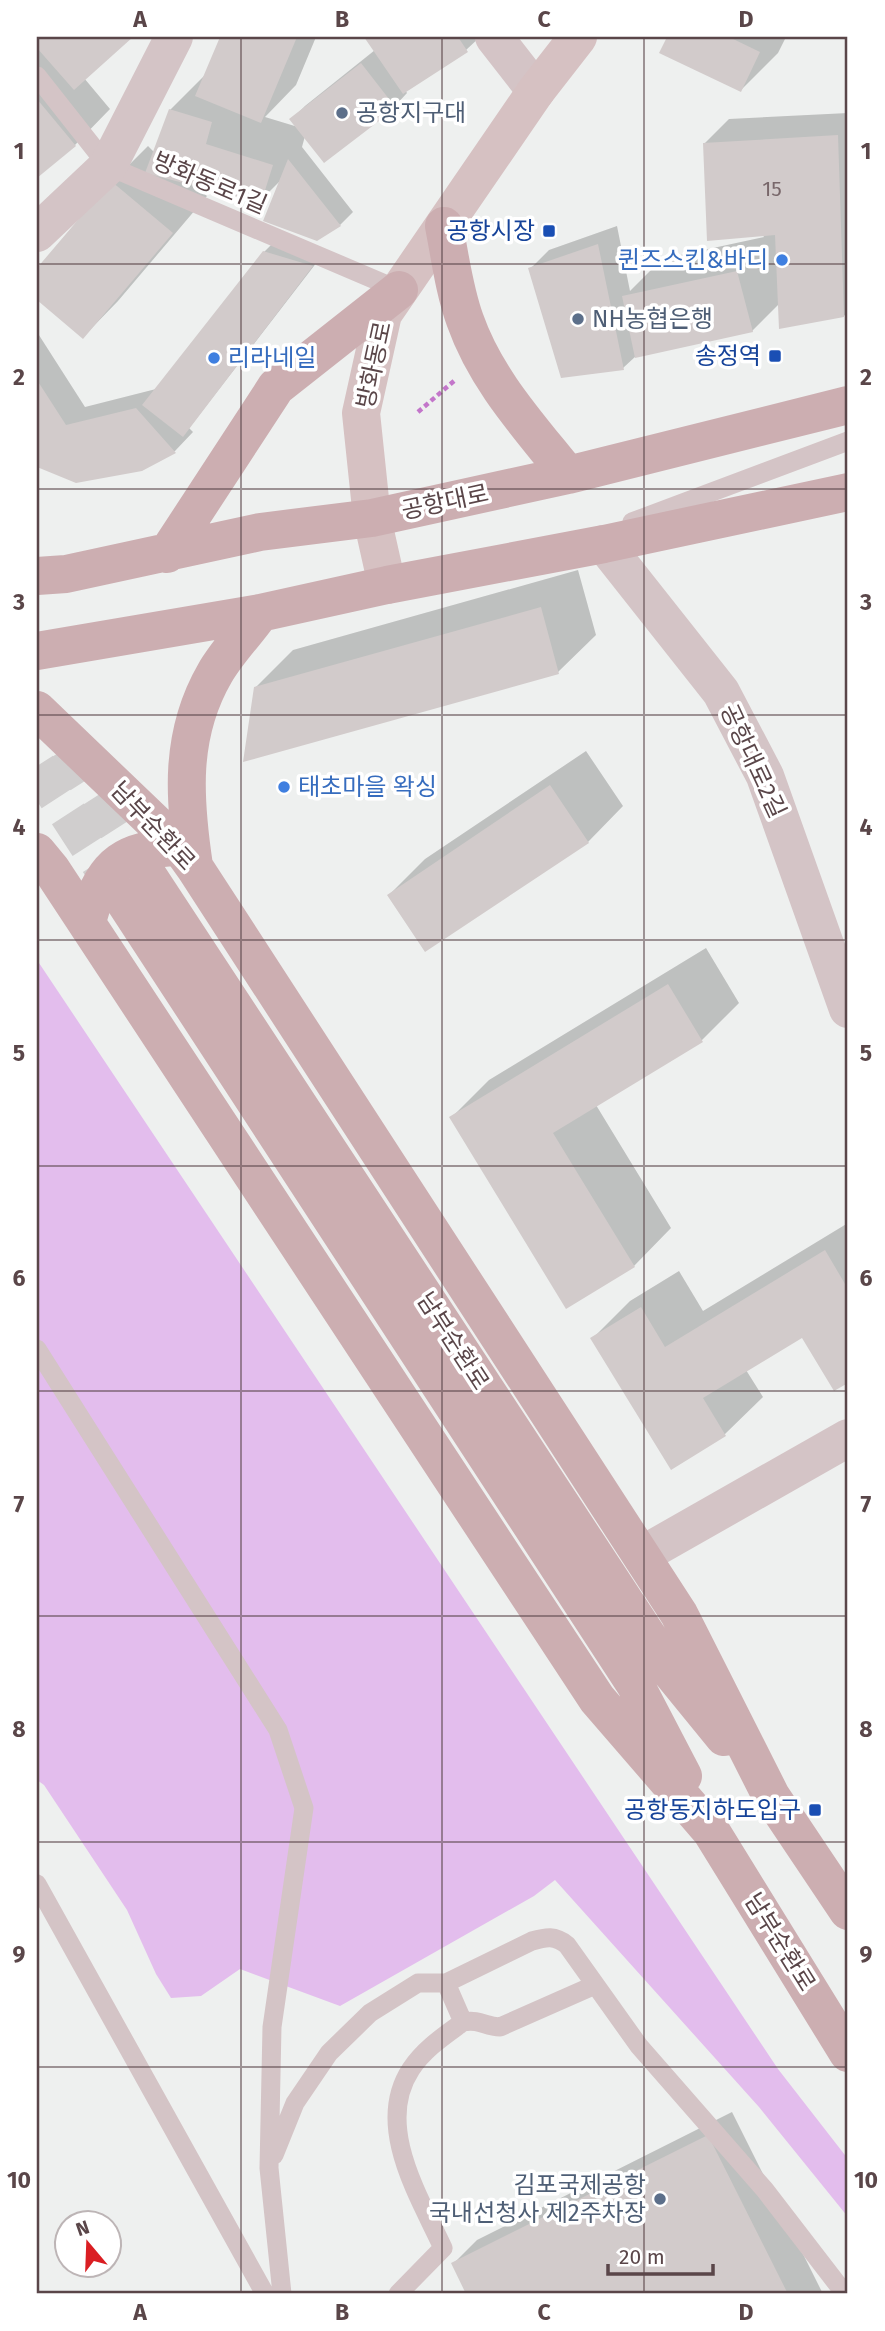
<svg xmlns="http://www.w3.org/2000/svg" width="885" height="2331" viewBox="0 0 885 2331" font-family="'Fira Sans','Noto Sans KR',sans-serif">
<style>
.green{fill:#e3bded}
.shadow{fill:#0003}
.building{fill:#d2cbcb}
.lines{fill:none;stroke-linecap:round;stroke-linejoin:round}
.primary-tunnel{stroke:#d0cece;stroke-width:38;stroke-dasharray:38 19;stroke-linecap:butt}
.path{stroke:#c376ca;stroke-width:4.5;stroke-dasharray:5 3.5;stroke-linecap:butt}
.service{stroke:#d4c4c6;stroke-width:19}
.minor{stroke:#d4c4c6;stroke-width:38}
.secondary{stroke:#d6c1c2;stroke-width:38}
.primary{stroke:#ccaeb1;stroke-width:38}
.grid{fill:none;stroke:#5a4649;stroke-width:2;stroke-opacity:0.55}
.service-dot{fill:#5c6f8a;stroke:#fff;stroke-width:2.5}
.transit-dot{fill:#1a4fb4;stroke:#fff;stroke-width:2.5}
.shop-dot{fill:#3f7fe0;stroke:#fff;stroke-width:2.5}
.labels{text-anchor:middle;stroke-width:7;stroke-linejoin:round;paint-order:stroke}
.number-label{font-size:21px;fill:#78676a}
.service-label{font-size:24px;fill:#4e5e75;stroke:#fff;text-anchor:start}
.street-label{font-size:24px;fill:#5a4649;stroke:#fff}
.transit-label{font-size:24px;fill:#164399;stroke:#fff;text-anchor:end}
.shop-label{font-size:24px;fill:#366cbe;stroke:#fff;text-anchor:start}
.neatline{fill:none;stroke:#5a4649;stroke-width:2.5}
.grid-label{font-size:23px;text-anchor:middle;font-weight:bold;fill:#5a4649}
</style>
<rect width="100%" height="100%" fill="#eef0ef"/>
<path class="green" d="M37 960 778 2069 848 2159V2217L759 2107 555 1880 534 1896 340 2006 240 1969 201 1996 171 1998 156 1974 127 1910 44 1785 37 1780Z"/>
<path class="shadow" d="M37 37H130L84 78 110 109 75 145 37 176Z
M222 37H316L296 85 265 117 298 127 292 119 305 106 375 50 366 37H480L466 50 405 90 407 93 395 106 305 136 302 147 353 212 340 225 281 180 260 201 191 183 207 196 118 301 83 337 37 298V271L112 182 148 146 154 152 170 110 207 73Z
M669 37H786L778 53 741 90 661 52Z
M848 113V311L844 316 780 303 752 331 636 356 623 368 530 269 549 250 617 226 630 291 662 259 764 237 705 143 729 119Z
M278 238 324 253 189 428 193 432 175 451 142 469 76 482 37 465V332L85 407 156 389 264 252Z
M578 570 596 635 558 672 255 688 293 650Z
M586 751 623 806 588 842 389 895 425 859Z
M706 948 739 1003 702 1040 596 1105 671 1228 634 1266 452 1117 489 1080Z
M848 1223V1381L835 1389 802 1336 746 1370 763 1397 725 1434 671 1467 593 1338 630 1301 679 1271 703 1311Z
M732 2112 823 2294H468L453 2264 477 2240Z"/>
<path class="building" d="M37 37H133L74 90 37 48Z
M220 37H297L261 123 195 96Z
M364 37H458L468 52 403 94Z
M667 37H729L760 52 741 92 659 53Z
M361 63 396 108 324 163 289 119Z
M37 99 76 146 37 178Z
M169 109 212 122 206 144 273 165 261 203 145 173Z
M838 135 844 317 779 329 775 235 707 241 703 143Z
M288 159 341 226 317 241 263 221Z
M111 181 173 233 83 339 37 300V268Z
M598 244 624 370 561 378 528 268Z
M263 251 313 266 183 437 142 405Z
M737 271 753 332 635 358 622 296Z
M37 380 66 425 136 408 176 453 142 471 76 483 37 467Z
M541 607 559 674 243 762 254 687Z
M550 785 589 843 425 952 387 895Z
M668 984 703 1042 553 1133 635 1267 566 1309 449 1117Z
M825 1250 848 1289V1383L834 1391 802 1338 703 1398 726 1436 671 1470 590 1338 641 1307 665 1347Z
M708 2135 788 2294H466L451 2263Z"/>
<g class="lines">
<path class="primary-tunnel" d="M66 748 148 876
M37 766 121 896"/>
<path class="path" d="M418 412 454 381"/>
<path class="service" d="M37 76 108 166 399 290
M632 522 848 441
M37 1349 278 1730 304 1808 272 2027 269 2168 282 2294
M37 1884 265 2294
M463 2022C481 2019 485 2027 500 2027L595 1985
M274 2155 295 2103 329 2053 370 2013 418 1983H446L532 1941C546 1937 555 1935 567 1945L639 2046 765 2190 845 2294
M398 2294 443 2248C419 2196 374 2125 411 2069 424 2049 444 2036 463 2022L446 1983"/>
<path class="minor" d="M494 37 536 91
M37 233 108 166 174 37
M604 544 721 692 765 776 848 1009
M642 1555 848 1438"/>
<path class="secondary" d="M387 585 372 518 361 413 383 314 536 91 578 37"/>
<path class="primary" d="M444 226C450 256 454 290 465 320 486 380 529 426 568 475
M167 554 276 387 399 290
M37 576 66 574 260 532 372 518 568 475 848 405
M37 651 260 613 387 585 604 544 848 492
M37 710 180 847 195 868 679 1614 771 1796 848 1911
M37 852 51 869 597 1699 711 1831 848 2053
M194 866C184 799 179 735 215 673 227 652 246 633 260 613
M148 876 671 1672 724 1737
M121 896 635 1684 683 1776
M89 915C103 863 127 848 180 847"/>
</g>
<path class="grid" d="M241 37V2294M442 37V2294M644 37V2294M37 264H848M37 489H848M37 715H848M37 940H848M37 1166H848M37 1391H848M37 1616H848M37 1842H848M37 2067H848"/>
<g class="service-dot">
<circle cx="342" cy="113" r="7"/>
<circle cx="578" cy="319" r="7"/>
<circle cx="660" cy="2199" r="7"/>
</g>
<g class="transit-dot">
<rect x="542" y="224" width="14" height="14" rx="3.5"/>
<rect x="768" y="349" width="14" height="14" rx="3.5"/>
<rect x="808" y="1803" width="14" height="14" rx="3.5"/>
</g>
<g class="shop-dot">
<circle cx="782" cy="260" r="7"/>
<circle cx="214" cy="358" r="7"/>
<circle cx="284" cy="787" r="7"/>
</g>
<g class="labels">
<g class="number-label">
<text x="772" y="196">15</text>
</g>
<g class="service-label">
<text x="356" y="121">공항지구대</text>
<text x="592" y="327">NH농협은행</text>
<text x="646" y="2193" text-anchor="end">김포국제공항<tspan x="646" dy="28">국내선청사 제2주차장</tspan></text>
</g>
<g class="street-label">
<text transform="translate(210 183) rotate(23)" y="8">방화동로1길</text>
<text transform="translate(374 365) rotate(-78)" y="8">방화동로</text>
<text transform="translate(445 502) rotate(-12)" y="8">공항대로</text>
<text transform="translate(753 761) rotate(65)" y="8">공항대로2길</text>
<text transform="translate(153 826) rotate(47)" y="8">남부순환로</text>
<text transform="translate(453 1341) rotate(57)" y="8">남부순환로</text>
<text transform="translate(780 1942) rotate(58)" y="8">남부순환로</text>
</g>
<g class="transit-label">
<text x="535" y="239">공항시장</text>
<text x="761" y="364">송정역</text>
<text x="801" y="1818">공항동지하도입구</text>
</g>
<g class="shop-label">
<text x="768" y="268" text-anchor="end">퀸즈스킨&amp;바디</text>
<text x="228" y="366">리라네일</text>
<text x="298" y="795">태초마을 왁싱</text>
</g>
</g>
<rect width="885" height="2331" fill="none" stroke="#ffffff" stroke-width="77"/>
<g transform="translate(88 2244) rotate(341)"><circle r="33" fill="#ffffff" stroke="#bdb5b6" stroke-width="2"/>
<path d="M0-5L12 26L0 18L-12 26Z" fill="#da1e23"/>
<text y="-10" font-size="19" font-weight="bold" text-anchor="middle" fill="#5a4649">N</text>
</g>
<path d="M608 2264v10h105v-10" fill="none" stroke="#5a4649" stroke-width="3.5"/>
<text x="619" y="2264" font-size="21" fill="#5a4649" stroke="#ffffff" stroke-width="5" paint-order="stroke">20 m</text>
<rect x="38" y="38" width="808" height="2254" class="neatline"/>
<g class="grid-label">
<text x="140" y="27">A</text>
<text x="342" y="27">B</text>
<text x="544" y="27">C</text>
<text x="746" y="27">D</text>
<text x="19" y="159">1</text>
<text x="866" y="159">1</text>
<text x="19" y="385">2</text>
<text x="866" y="385">2</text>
<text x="19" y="610">3</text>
<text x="866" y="610">3</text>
<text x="19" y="835">4</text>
<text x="866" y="835">4</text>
<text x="19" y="1061">5</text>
<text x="866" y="1061">5</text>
<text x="19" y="1286">6</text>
<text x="866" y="1286">6</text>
<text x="19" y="1512">7</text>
<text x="866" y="1512">7</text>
<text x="19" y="1737">8</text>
<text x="866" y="1737">8</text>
<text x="19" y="1962">9</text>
<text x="866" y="1962">9</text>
<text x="19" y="2188">10</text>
<text x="866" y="2188">10</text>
<text x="140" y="2320">A</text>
<text x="342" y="2320">B</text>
<text x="544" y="2320">C</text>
<text x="746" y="2320">D</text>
</g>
</svg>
